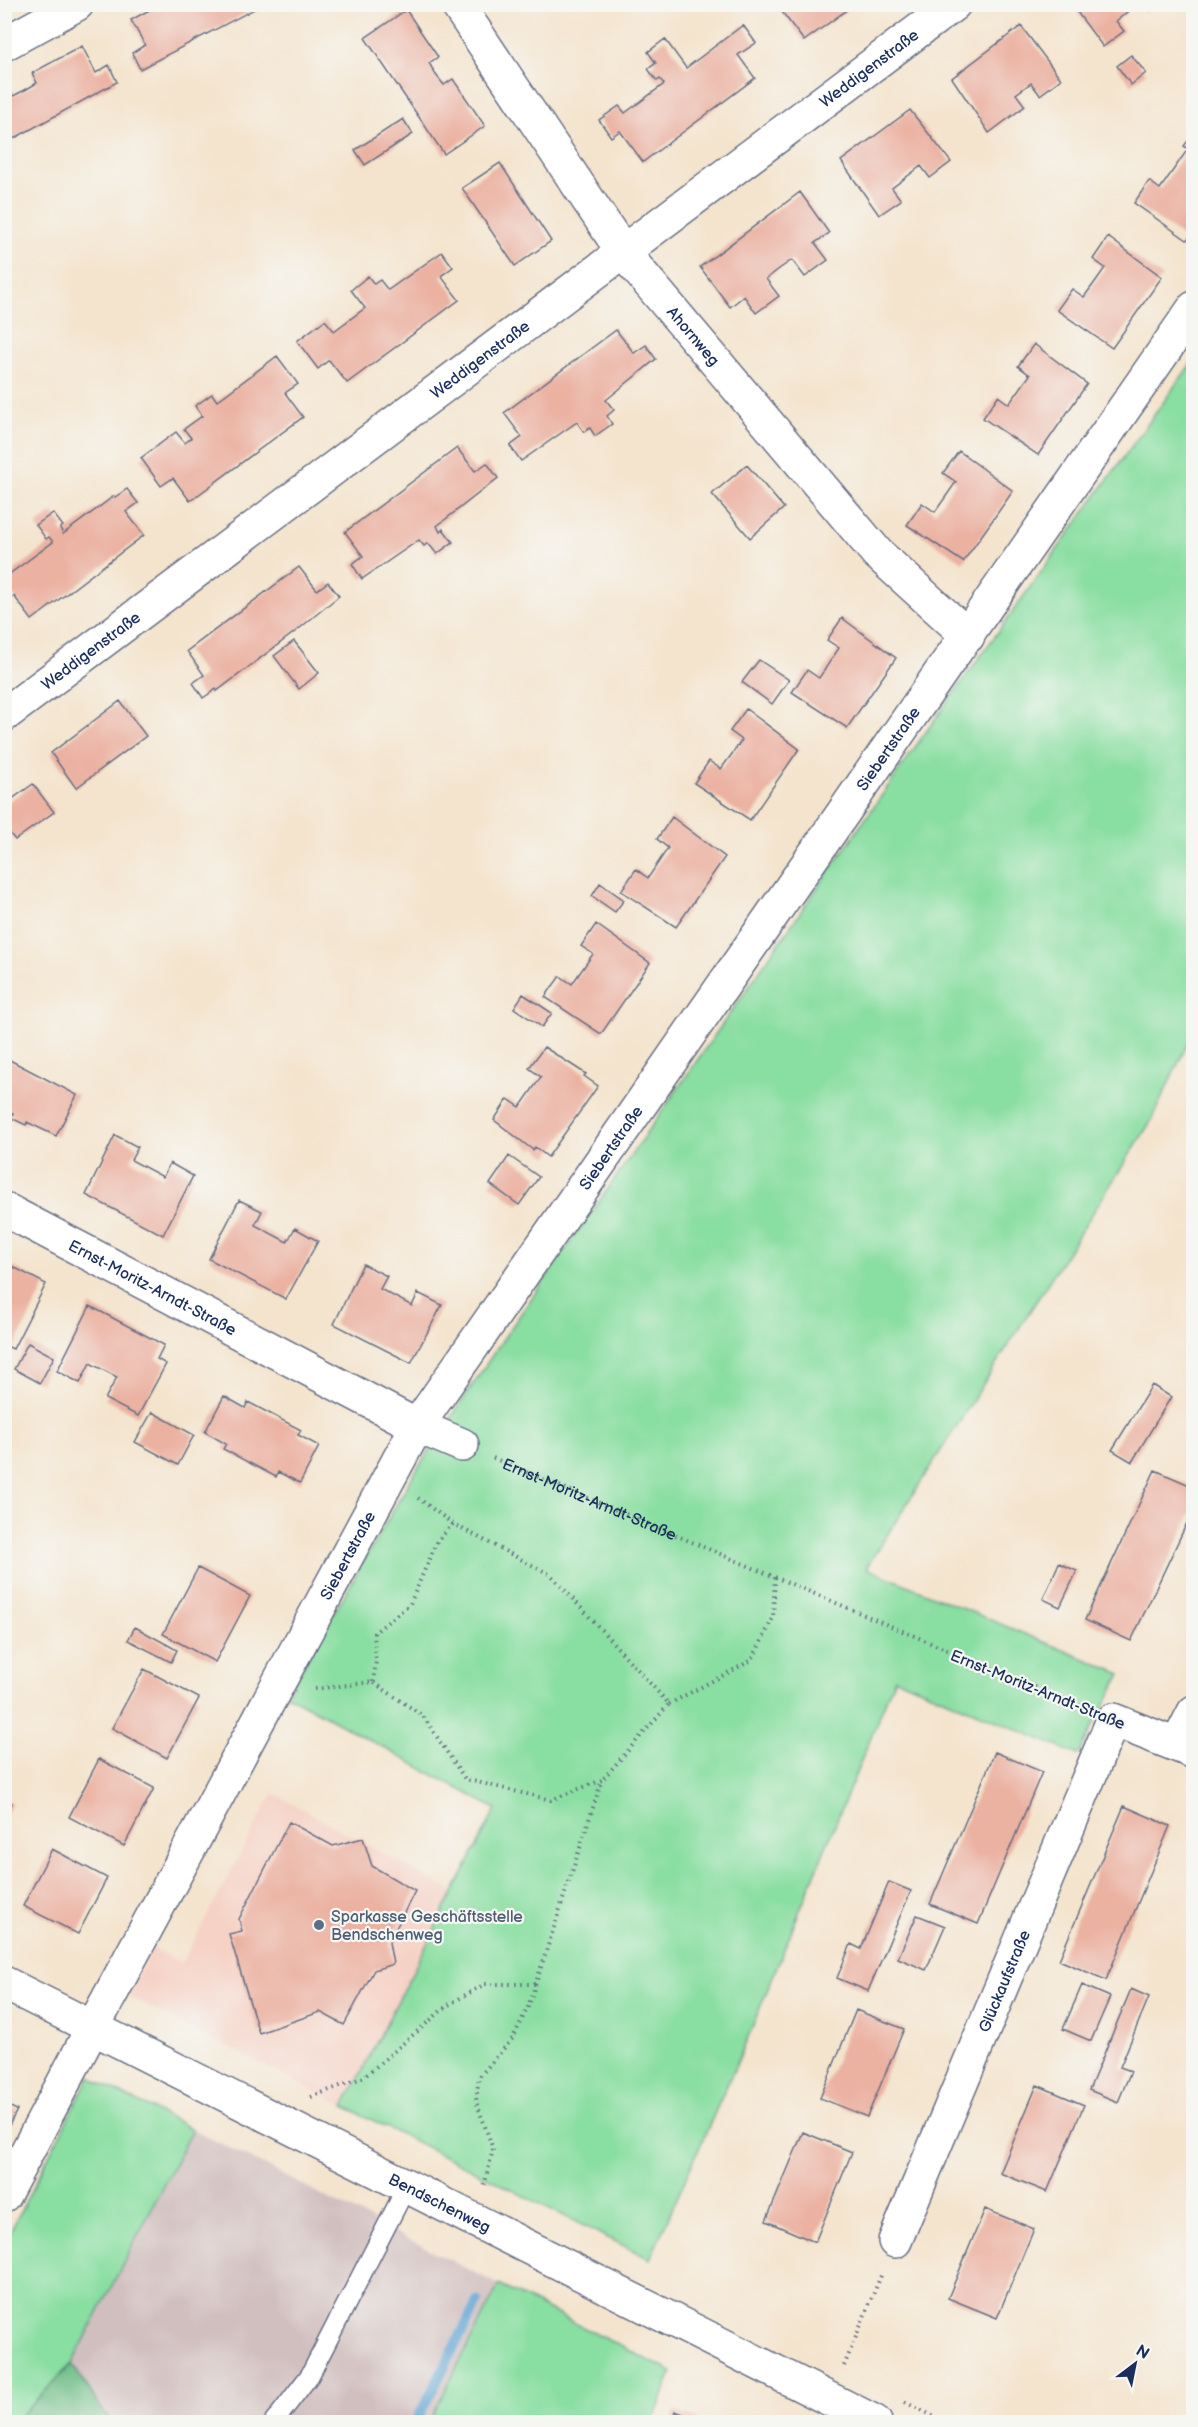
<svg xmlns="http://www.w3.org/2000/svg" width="1198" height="2427" viewBox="0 0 1198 2427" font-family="'Balsamiq Sans',sans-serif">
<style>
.built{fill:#f6d1c5}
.industrial{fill:#d1bfbf}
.green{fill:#89dea1;stroke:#528680;stroke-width:1.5}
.forest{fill:#6ebd87;stroke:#447672;stroke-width:1.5}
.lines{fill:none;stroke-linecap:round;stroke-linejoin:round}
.stream{stroke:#5ea4d3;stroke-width:10}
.building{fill:#ebb1a1}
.lane-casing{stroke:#676e85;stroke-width:21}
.street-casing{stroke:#676e85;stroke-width:36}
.secondary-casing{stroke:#676e85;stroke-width:36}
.path{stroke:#676e85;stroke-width:4;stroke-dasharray:1.5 4.5;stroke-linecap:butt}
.lane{stroke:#fff;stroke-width:18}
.street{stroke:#fff;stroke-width:33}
.secondary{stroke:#fff;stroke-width:33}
.service-dot{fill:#5c6f8a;stroke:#f6f6f2;stroke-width:2}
.labels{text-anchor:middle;stroke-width:4.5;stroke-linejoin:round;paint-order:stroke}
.street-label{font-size:16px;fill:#1b2f5e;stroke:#f6f6f2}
.service-label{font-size:16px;fill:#4e5e75;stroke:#f6f6f2;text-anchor:start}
</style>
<rect width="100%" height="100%" fill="#f6f6f2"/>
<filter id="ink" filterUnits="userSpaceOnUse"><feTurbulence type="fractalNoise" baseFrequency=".0167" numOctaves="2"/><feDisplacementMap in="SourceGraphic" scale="12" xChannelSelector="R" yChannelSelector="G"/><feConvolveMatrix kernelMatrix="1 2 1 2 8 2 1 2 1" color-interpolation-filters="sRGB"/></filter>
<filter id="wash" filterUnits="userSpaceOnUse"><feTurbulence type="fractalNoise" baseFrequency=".008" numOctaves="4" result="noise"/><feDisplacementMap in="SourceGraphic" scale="24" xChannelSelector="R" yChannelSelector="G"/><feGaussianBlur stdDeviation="1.35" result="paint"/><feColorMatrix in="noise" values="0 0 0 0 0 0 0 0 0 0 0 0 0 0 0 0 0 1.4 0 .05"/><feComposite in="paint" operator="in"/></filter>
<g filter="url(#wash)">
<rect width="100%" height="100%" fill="#f4e4ce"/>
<path class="built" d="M273 1793 453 1892 344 2106 127 1996 153 1948 182 1963Z"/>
<path class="industrial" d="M192 2129 499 2285 429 2422H111L72 2364Z"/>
<path class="green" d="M1193 361V1032L1150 1123 866 1568 1121 1674 1078 1755 895 1678 744 2047 650 2259 344 2106 496 1809 287 1695 414 1474 497 1348 923 736Z
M89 2077 192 2129 72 2364 14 2422H5V2242Z
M499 2285 672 2372 653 2422H429Z"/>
<path class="forest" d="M72 2364 111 2422H14Z"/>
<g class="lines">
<path class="stream" d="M416 2422 478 2301"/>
</g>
<g id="blocks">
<path class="building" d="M160 4H264L140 69 132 53 145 45 131 20Z
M776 4H855L804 41Z
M1071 4H1137L1116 21 1124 31 1103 47Z
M1146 4H1159L1151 11Z
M406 10 438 57 429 63 436 75 444 85 453 79 485 126 444 154 365 38Z
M743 25 756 43 738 55 755 78 643 162 620 131 611 137 599 120 619 106 625 113 664 84 660 79 657 81 648 69 656 63 648 52 665 39 686 68Z
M1021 26 1061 79 1040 95 1031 83 1016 94 1025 106 989 133 952 78Z
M82 46 96 73 109 65 117 82 4 144V88L8 86 13 96 25 90 37 83 32 73Z
M1131 55 1146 73 1131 85 1117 66Z
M910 110 951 162 930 178 921 166 892 188 901 200 879 215 841 161Z
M403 119 413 134 365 165 355 150Z
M1194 133V231L1187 240 1134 203 1149 181 1160 189 1188 149 1184 146Z
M500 163 551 241 515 266 462 188Z
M800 192 829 233 815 243 828 260 805 277 792 260 779 269 766 279 779 296 756 313 744 296 730 307 700 267Z
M1108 237 1162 277 1112 348 1057 310 1072 289 1084 297 1095 282 1105 268 1093 259Z
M442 252 453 267 441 276 459 300 347 383 329 360 318 369 297 341 325 320 334 331 365 308 351 290 368 276 374 284 380 280 388 290Z
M616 330 634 353 646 345 656 359 606 400 614 410 607 416 612 424 595 436 590 428 584 432 577 422 521 461 510 446 522 437 504 413Z
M1034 344 1087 384 1038 455 983 418 998 396 1009 404 1030 375 1018 366Z
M277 356 298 384 285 393 303 417 190 501 173 478 161 486 141 458 176 432 185 443 191 438 184 429 202 416 195 406 212 394 217 401Z
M457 448 475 471 487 463 498 478 437 526 440 532 443 529 453 542 437 554 428 543 424 546 419 540 362 579 352 564 363 556 345 532Z
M959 451 1013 491 963 562 907 525 922 503 935 512 956 482 943 473Z
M747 465 784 508 750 538 712 494Z
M127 489 138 503 126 512 144 535 32 620 14 596 4 603V578L53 542 49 537 46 539 36 525 53 513 63 526 60 528 63 534 114 496 115 497Z
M299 567 317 590 328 582 339 596 300 628 217 691 216 689 203 698 193 683 204 675 187 651Z
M842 618 896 658 847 728 792 692 807 670 819 678 839 648 827 640Z
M294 641 319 673 299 689 274 656Z
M759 660 789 680 772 704 742 682Z
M120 701 146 736 76 788 51 753Z
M746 709 799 749 750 820 694 783 709 761 721 769 732 754 742 740 730 731Z
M33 784 54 812 15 840 4 826V805Z
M672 817 725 857 676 927 621 891 636 869 648 878 668 848 657 839Z
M600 883 624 900 615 912 592 896Z
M596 924 650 963 601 1034 545 997 560 976 572 984 593 954 581 946Z
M523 994 552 1013 542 1027 514 1008Z
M544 1047 586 1074 584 1076 598 1086 548 1157 535 1147 533 1150 494 1120 508 1099 520 1107 541 1077 529 1068Z
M4 1057 77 1095 56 1136 27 1122 26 1125 11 1118 13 1114 11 1113 4 1114Z
M115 1135 138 1147 131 1160 163 1177 170 1163 193 1176 163 1235 86 1195Z
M509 1156 539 1177 519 1205 490 1184Z
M239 1200 262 1211 255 1225 287 1242 295 1228 318 1241 286 1299 209 1259Z
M4 1262 46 1284 13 1349 4 1345 6 1319 4 1318Z
M363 1264 387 1276 380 1289 412 1306 418 1293 442 1305 411 1363 334 1324Z
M90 1306 164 1345 157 1359 166 1364 138 1416 105 1399 117 1377 90 1363 80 1383 57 1371Z
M28 1343 54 1357 40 1383 14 1369Z
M1152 1385 1171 1397 1132 1462 1112 1450Z
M224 1396 245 1408 248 1402 301 1430 298 1435 319 1446 300 1483 278 1472 276 1477 223 1449 226 1444 205 1432Z
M152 1412 194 1435 178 1465 135 1442Z
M1155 1470 1194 1487V1508L1131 1641 1085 1620Z
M1059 1563 1077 1571 1060 1607 1043 1599Z
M198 1568 250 1596 215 1662 163 1634Z
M135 1627 177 1650 171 1662 128 1640Z
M144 1669 199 1698 167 1758 112 1728Z
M995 1752 1042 1772 978 1924 930 1904Z
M99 1759 154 1788 124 1846 69 1817Z
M4 1799 12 1803 4 1818Z
M1124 1806 1170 1826 1106 1980 1059 1960Z
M289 1822 333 1846 363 1838 372 1866 415 1891 389 1942 393 1964 374 1970 344 2025 320 2012 259 2033 229 1934 242 1931 239 1919Z
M52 1849 107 1878 78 1934 23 1906Z
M889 1882 911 1891 868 1991 837 1978 851 1944 861 1949Z
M917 1915 945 1926 926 1970 898 1958Z
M1082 1985 1110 1997 1091 2041 1063 2029Z
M1131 1989 1149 1997 1120 2067 1131 2071 1118 2102 1089 2090Z
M856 2010 904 2029 867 2117 820 2098Z
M1037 2085 1084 2105 1047 2192 1000 2173Z
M4 2104 17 2110 4 2135Z
M803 2132 852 2152 815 2242 766 2221Z
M985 2209 1034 2229 997 2318 948 2298Z
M675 2411 704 2422H671Z"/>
</g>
</g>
<g filter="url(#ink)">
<use href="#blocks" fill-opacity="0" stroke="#676e85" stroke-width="1.5"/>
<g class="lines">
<g class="lane-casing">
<path id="lane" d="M274 2422 310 2375 407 2186"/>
</g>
<g class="street-casing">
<g id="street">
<path id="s2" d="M457 4 623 252 877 553 968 636"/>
<path d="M4 44 77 4"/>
<path id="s3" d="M4 715 954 4"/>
<path id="s4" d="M4 1209 417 1426 462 1445"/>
<path d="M1177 1745 1194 1712"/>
<path id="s5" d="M4 2195 93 2027 417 1426 1194 308"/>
<path id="s6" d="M895 2241 1113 1720 1194 1752"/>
</g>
</g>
<g class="secondary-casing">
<g id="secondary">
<path id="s7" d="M4 1983 875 2422"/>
</g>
</g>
<g class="path">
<path id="s1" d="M493 1458 1080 1706"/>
<path d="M418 1498 453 1524 551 1575 669 1704 602 1780"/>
<path d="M373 1682 376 1661 374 1633 410 1604 437 1541 453 1524"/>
<path d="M315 1689 373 1682 423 1716 465 1779 551 1800 602 1780 528 2007 513 2038 479 2077 476 2101 493 2149 484 2187"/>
<path d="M669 1704 752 1660 773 1618 775 1577"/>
<path d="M311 2097 364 2077 448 2005 485 1984H535"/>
<path d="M844 2366 882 2273"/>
<path d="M905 2402 945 2422"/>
</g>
<use href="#lane" class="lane"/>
<use href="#street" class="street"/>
<use href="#secondary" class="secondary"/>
</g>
</g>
<circle class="service-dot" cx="319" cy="1925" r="6"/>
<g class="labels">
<g class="street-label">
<text dy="6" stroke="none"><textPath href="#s3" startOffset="1080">Weddigenstraße</textPath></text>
<text dy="6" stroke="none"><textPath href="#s2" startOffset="408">Ahornweg</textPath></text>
<text dy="6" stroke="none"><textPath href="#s3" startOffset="594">Weddigenstraße</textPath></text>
<text dy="6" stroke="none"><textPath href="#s3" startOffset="108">Weddigenstraße</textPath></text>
<text dy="6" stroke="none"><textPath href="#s5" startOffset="1698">Siebertstraße</textPath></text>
<text dy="6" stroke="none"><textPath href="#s5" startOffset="1212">Siebertstraße</textPath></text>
<text dy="6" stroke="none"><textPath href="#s4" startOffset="168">Ernst-Moritz-Arndt-Straße</textPath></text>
<text dy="6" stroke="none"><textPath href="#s1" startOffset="105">Ernst-Moritz-Arndt-Straße</textPath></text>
<text dy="6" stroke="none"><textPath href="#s5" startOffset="726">Siebertstraße</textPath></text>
<text transform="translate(1038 1689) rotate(22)" y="6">Ernst-Moritz-Arndt-Straße</text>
<text dy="6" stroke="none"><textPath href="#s6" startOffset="282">Glückaufstraße</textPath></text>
<text dy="6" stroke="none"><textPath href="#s7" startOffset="488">Bendschenweg</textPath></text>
</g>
<g class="service-label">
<text x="331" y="1922">Sparkasse Geschäftsstelle<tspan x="331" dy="18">Bendschenweg</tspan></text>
</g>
</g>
<rect width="1198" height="2427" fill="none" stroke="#f6f6f2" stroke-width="24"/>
<g transform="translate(1135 2364) rotate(32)" stroke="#f6f6f2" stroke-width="4.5" paint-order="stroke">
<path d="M0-4.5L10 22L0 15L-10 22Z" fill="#1b2f5e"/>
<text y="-9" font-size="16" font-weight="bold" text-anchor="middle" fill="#1b2f5e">N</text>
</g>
</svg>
